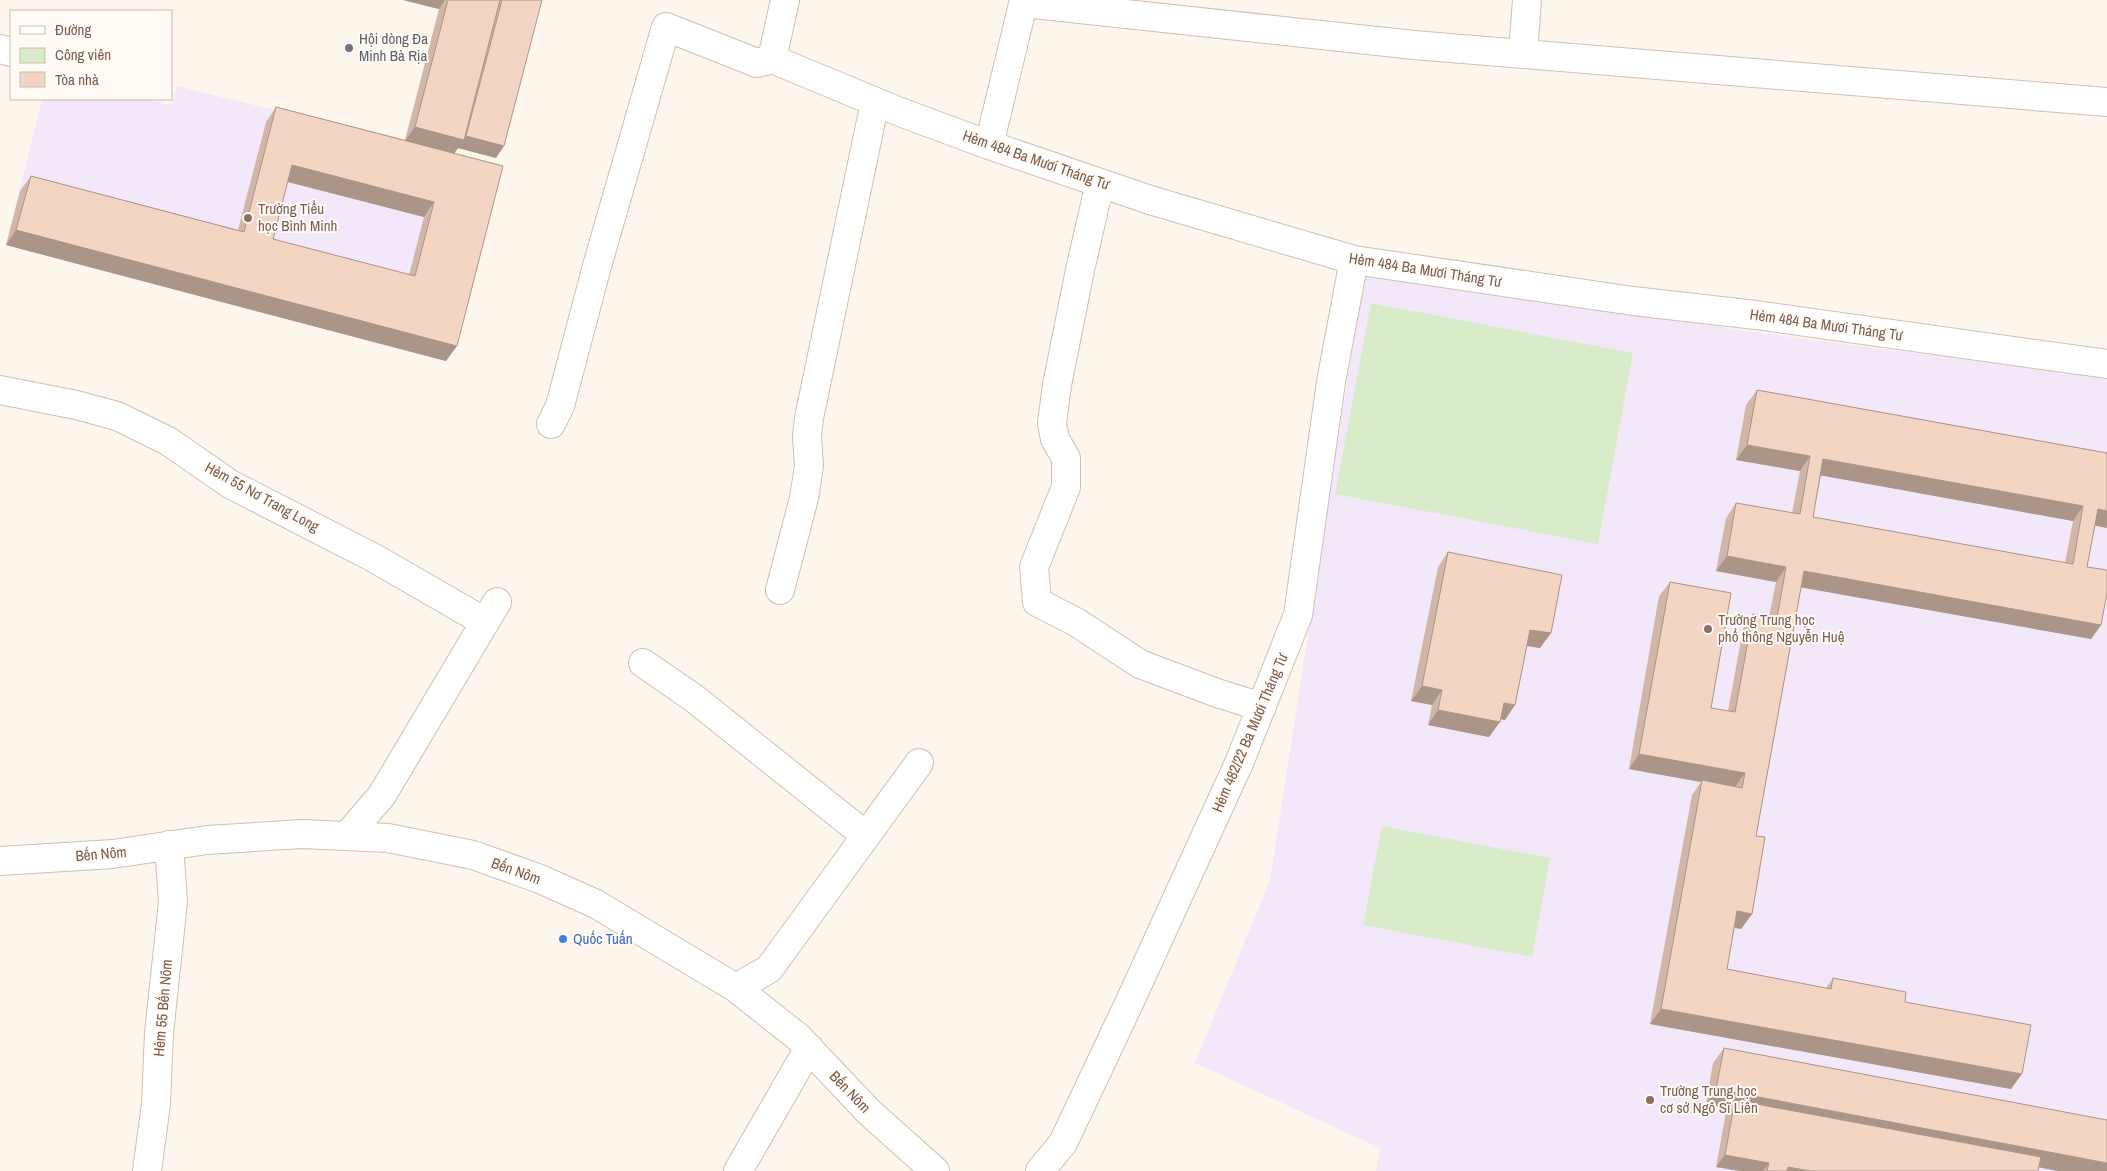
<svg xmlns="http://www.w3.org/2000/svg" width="2107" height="1171" viewBox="0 0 2107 1171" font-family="'Archivo Narrow',sans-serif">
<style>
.education{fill:#f3e8fa}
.green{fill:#d8ecc9}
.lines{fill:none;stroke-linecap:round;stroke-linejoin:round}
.minor-casing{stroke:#d1beb0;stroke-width:30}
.minor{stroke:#fff;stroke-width:28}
.wall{fill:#d1b7a8;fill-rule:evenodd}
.shaded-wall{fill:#aa9588}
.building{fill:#f3d5c3;stroke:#aa9588;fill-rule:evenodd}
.worship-dot{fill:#6b7280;stroke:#fffaf3;stroke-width:2}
.education-dot{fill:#8d6e63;stroke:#fffaf3;stroke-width:2}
.shop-dot{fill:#3f7fe0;stroke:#fffaf3;stroke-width:2}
.labels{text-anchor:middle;stroke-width:4;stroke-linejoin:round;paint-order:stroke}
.worship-label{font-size:15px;fill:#5b616d;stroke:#fffaf3;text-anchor:start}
.street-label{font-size:15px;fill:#7a5c4d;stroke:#fffaf3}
.education-label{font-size:15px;fill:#785e54;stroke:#fffaf3;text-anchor:start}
.shop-label{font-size:15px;fill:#366cbe;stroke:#fffaf3;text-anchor:start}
</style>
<rect width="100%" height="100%" fill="#fdf6ec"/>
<path class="education" d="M177 86 404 142 493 181 446 361 6 245 42 99H148L171 105Z
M1364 273 1768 334 2107 378V1171H1376L1380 1148 1195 1063 1270 880Z"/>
<path class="green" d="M1371 303 1633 353 1598 544 1335 494Z
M1382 826 1550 858 1532 957 1363 925Z"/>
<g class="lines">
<g class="minor-casing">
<path id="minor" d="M1024 3 1414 45 2107 102
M0 49 11 52
M1523 53 1527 0
M772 59 900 112 989 145 1150 200 1354 260 1633 301 1756 315 2107 364
M772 59 785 0
M989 145 1024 0
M1100 183 1080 270 1057 385 1052 423 1055 439 1066 458V487L1034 567 1037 602 1076 622 1140 664 1217 693 1262 707
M0 390 76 405 117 416 168 441 230 484 374 558 485 622
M551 424 560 406 597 266 666 27 757 63 772 59
M780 590 804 498 809 466 807 437 809 418 875 102
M643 663 695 699 865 835
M347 836 382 795 497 602
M0 861 113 854 207 840 302 834 388 838 473 855 540 879 596 904 736 988 798 1037 869 1112 935 1171
M736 988 769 969 919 763
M147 1171 156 1104 159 1033 173 902 169 845
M738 1171 809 1048
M1040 1171 1063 1143 1131 999 1239 763 1298 615 1331 382 1354 260"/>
</g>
<use href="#minor" class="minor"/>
</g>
<path class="wall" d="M403 0H542L496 158 458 148 454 153 446 361 6 245 20 191 31 176 238 230 266 122 276 107 405 140 439 9ZM287 182 424 217 409 275 273 239Z
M1757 390 2107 453V528L2095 525 2087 567 2101 625 2091 639 1801 587 1756 836 1752 914 1741 929 1734 928 1727 969 1826 988 1833 978 1905 1002 2011 1089 1650 1024 1692 795 1701 782 1629 769 1659 596 1670 582 1711 708 1728 711 1743 629 1753 614 1769 617 1776 582 1716 571 1726 518 1736 503 1792 513 1800 471 1736 460 1746 405ZM1821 475 2073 521 2065 563 1813 517Z
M1448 552 1551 633 1540 648 1527 646 1505 720 1501 719 1489 737 1428 725 1432 705 1411 701 1438 567Z
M1724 1048 2107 1171H2058L2039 1167 2038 1171H1740L1716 1167 1726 1112 1729 1109 1706 1104 1713 1063Z"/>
<path class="shaded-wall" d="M403 0H445L439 9Z
M415 127 464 140 453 155 404 142Z
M466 136 504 146 496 158 458 148Z
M292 165 434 202 424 217 281 180Z
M16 230 457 346 446 361 6 245Z
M1747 445 1810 456 1800 471 1736 460Z
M1823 459 2083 506 2073 521 1813 474Z
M2098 509 2107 511V528L2087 524Z
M1727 556 1786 567 1776 582 1716 571Z
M1804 571 2101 625 2091 639 1793 586Z
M1530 630 1551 633 1540 648 1520 645Z
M1422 686 1442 690 1432 705 1411 701Z
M1504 703 1515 705 1505 720 1493 718Z
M1438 710 1500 722 1489 737 1428 725Z
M1639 754 1745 773 1734 788 1702 780 1701 782 1629 769Z
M1737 911 1752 914 1741 929 1727 926Z
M1661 1009 2022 1074 2011 1089 1650 1024Z
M1716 1089 2107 1163V1171H2058L1733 1109 1735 1100 1729 1109 1706 1104Z
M1725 1155 1769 1163 1763 1171H1740L1716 1167Z
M1788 1167 1810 1171H1785Z"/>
<path class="building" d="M448 0H500L464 140 415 127Z
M502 0H542L504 146 466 136Z
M276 107 503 166 457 346 16 230 31 176 244 232ZM292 165 434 202 415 276 273 239Z
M1757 390 2107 453V511L2098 509 2087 567 2107 570V593L2101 625 1804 571 1756 836 1765 837 1752 914 1737 911 1727 969 1831 989 1833 978 1906 992 1905 1002 2031 1025 2022 1074 1661 1009 1702 780 1742 788 1745 773 1639 754 1670 582 1731 593 1711 708 1735 712 1753 614 1777 618 1786 567 1727 556 1736 503 1800 514 1810 456 1747 445ZM1823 459 2083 506 2073 564 1813 517Z
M1448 552 1562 575 1551 633 1530 630 1515 705 1504 703 1500 722 1438 710 1442 690 1422 686Z
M1724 1048 2107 1120V1163L1716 1089Z
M1735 1100 2041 1157 2038 1171H1810L1788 1167 1787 1171H1767L1769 1163 1725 1155Z"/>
<circle class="worship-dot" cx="349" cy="48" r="5"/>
<g class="education-dot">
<circle cx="248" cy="218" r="5"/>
<circle cx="1708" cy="629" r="5"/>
<circle cx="1650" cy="1100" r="5"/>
</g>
<circle class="shop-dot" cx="563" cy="939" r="5"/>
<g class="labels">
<g class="worship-label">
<text x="359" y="44">Hội dòng Đa<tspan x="359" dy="17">Minh Bà Rịa</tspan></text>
</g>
<g class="street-label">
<text transform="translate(1036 160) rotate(19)" y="5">Hẻm 484 Ba Mươi Tháng Tư</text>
<text transform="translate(1425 270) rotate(9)" y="5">Hẻm 484 Ba Mươi Tháng Tư</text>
<text transform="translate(1826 325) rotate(8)" y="5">Hẻm 484 Ba Mươi Tháng Tư</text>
<text transform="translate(262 497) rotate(29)" y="5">Hẻm 55 Nơ Trang Long</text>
<text transform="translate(1250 733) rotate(-67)" y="5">Hẻm 482/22 Ba Mươi Tháng Tư</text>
<text transform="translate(101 854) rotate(-5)" y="5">Bến Nôm</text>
<text transform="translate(516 871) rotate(20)" y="5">Bến Nôm</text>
<text transform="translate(163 1008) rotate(-85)" y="5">Hẻm 55 Bến Nôm</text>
<text transform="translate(850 1092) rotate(46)" y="5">Bến Nôm</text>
</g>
<g class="education-label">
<text x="258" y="214">Trường Tiểu<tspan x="258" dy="17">học Bình Minh</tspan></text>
<text x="1718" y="625">Trường Trung học<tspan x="1718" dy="17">phổ thông Nguyễn Huệ</tspan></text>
<text x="1660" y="1096">Trường Trung học<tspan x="1660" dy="17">cơ sở Ngô Sĩ Liên</tspan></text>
</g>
<g class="shop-label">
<text x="573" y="944">Quốc Tuấn</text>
</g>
</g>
<rect x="10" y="10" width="162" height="90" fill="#fffaf3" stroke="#cabbb1"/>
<rect x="20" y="26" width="25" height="8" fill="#ffffff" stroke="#cabbb1"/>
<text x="55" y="35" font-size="15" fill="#7a5c4d">Đường</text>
<rect x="20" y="48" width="25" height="15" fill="#d8ecc9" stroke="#cabbb1"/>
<text x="55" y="60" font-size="15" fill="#7a5c4d">Công viên</text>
<rect x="20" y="72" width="25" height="15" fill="#f3d5c3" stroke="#cabbb1"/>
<text x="55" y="85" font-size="15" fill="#7a5c4d">Tòa nhà</text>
</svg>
